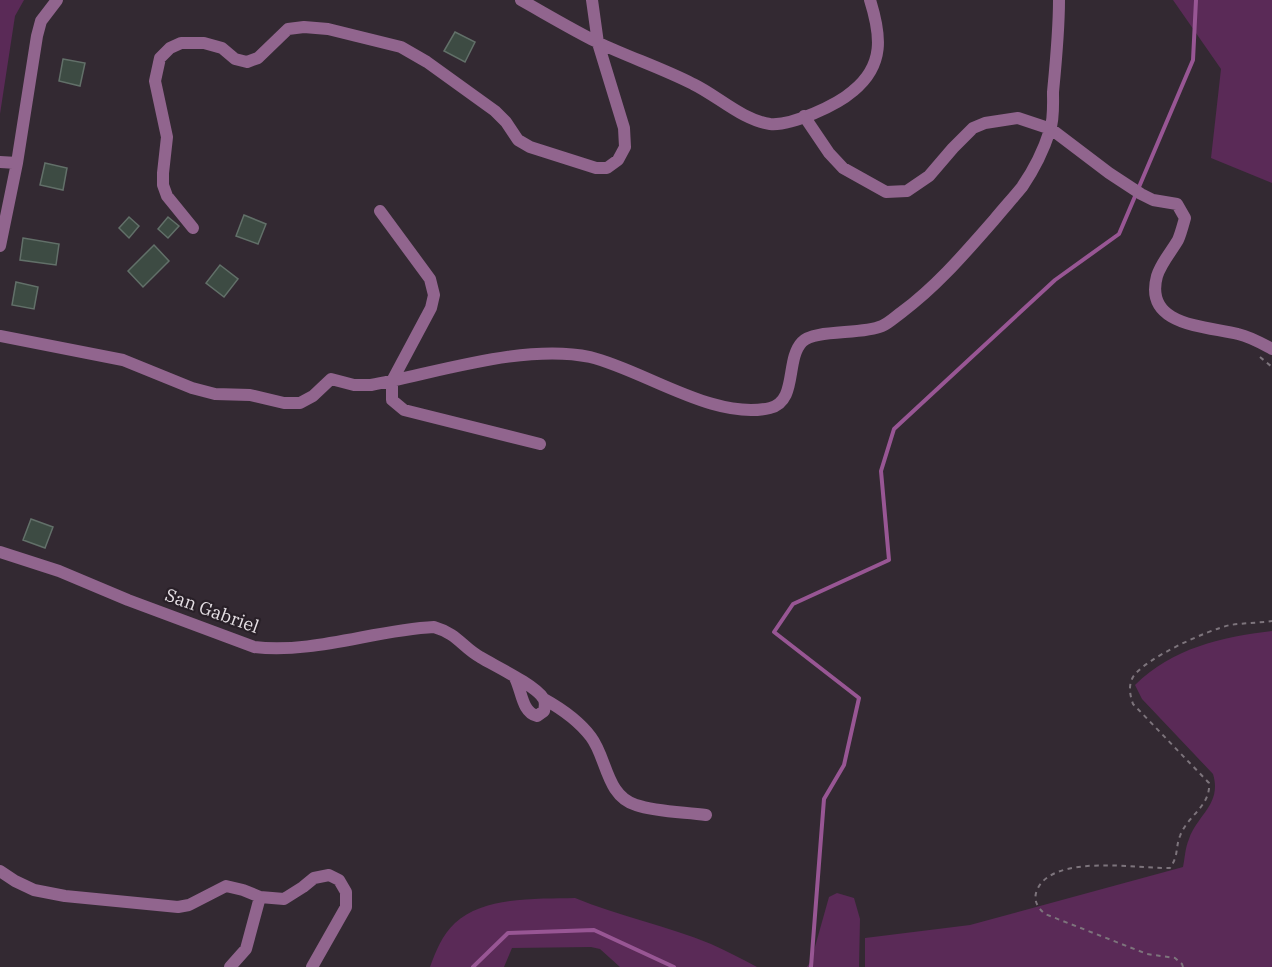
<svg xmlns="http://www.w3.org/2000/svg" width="1272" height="967" viewBox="0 0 1272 967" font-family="'IBM Plex Serif',serif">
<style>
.green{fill:#5a2a57}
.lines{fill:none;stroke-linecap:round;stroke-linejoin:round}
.stream{stroke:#985694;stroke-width:4}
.building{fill:#3d4b43;stroke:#627069;stroke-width:1.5}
.path{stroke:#7d747c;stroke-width:2;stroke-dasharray:4.5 4.5;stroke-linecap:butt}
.street{stroke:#91658e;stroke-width:12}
.labels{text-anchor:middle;stroke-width:4.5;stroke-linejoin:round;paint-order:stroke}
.street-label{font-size:18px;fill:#e5dfe4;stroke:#292028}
</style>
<rect width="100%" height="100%" fill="#332932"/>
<path class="green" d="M0 0H24L15 16 0 114Z
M1173 0H1272V183L1211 158 1221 69Z
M1272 631V967H865V938L970 925 1183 867C1185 858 1185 848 1189 839 1198 814 1222 804 1213 774L1142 699 1135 685C1173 648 1221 637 1272 631Z
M837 893 854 898 860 919 859 967H807L811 961 829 897Z
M575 898C619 916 667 926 711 944 727 951 742 959 757 967H620L600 949 591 947 512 948 504 967H430C436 951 442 935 455 923 484 896 539 899 575 898Z"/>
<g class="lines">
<path class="stream" d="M473 967 508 933 594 930 674 967
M811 967 824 799 844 765 859 698 774 632 793 604 889 560 881 471 894 429 1055 280 1119 234 1193 60 1196 0"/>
</g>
<path class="building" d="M455 32 475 42 465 62 444 51Z
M63 59 85 63 80 86 59 81Z
M45 163 67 168 63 190 40 185Z
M244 215 266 224 258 244 236 236Z
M129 217 139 226 129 238 119 228Z
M168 217 179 226 168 238 158 229Z
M23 238 59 244 56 265 20 260Z
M154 245 169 261 143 287 128 271Z
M220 265 238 279 224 297 206 283Z
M16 282 38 287 34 309 12 305Z
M31 519 53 527 45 548 23 540Z"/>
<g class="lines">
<path class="path" d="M1260 357 1272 367
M1183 967 1182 964 1175 958 1147 954 1045 914C1037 907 1033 900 1037 890 1053 853 1139 869 1170 868 1179 855 1175 849 1180 836 1187 816 1211 806 1209 783L1133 704C1130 695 1128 686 1133 677 1145 658 1208 630 1230 625 1244 623 1258 623 1272 621"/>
<path class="street" d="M521 0C546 14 571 29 597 42 628 57 662 68 693 84 718 96 742 120 770 124 792 126 837 105 853 91 885 65 881 35 870 0
M804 116 829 153 843 168 886 192 907 191 929 176 953 148 973 128 985 123 1018 118 1051 129 1109 173 1141 194 1153 200 1177 204 1185 218C1183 225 1181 233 1178 240 1171 252 1161 263 1157 276 1143 327 1208 326 1238 334 1251 337 1261 343 1272 349
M0 162 17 163
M380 211 430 279 434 295 431 308 392 381V400L404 410 540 444
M193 228 167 196 163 185V173L167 137 155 81 160 58 170 48 181 43H204L222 48 235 59 247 62 258 58 288 29 304 27 328 29 401 47 427 62 495 111 506 122 518 140 530 147 596 168H607L618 160 625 147 624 128 598 43 592 0
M0 246 17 163 37 36 41 21 57 0
M0 336 123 360 192 388 215 394 250 395 284 403H300L313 396 331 379 354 385H371C436 373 525 343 590 357 644 370 714 421 770 408 798 401 785 360 802 342 814 329 862 335 882 326 889 323 895 317 902 312 937 286 965 253 994 220 1003 209 1013 198 1022 187 1033 171 1044 149 1050 130 1054 119 1053 104 1053 92 1056 61 1059 31 1059 0
M0 552 59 571 128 600 254 647C314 654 374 630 434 627 458 634 462 647 480 657 495 666 535 685 543 698 546 702 545 706 544 711L537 716C521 712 522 689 514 676
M544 699C562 709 579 721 591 737 607 758 606 796 636 805 657 812 684 812 706 815
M0 871 15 881 34 890 65 896 178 907 189 905 226 886 243 890 260 897 284 899 303 887 314 878 329 875 339 880 346 892V907L312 967
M230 967 246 949 260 897"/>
</g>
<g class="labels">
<g class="street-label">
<text transform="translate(212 611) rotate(20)" y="6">San Gabriel</text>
</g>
</g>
</svg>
